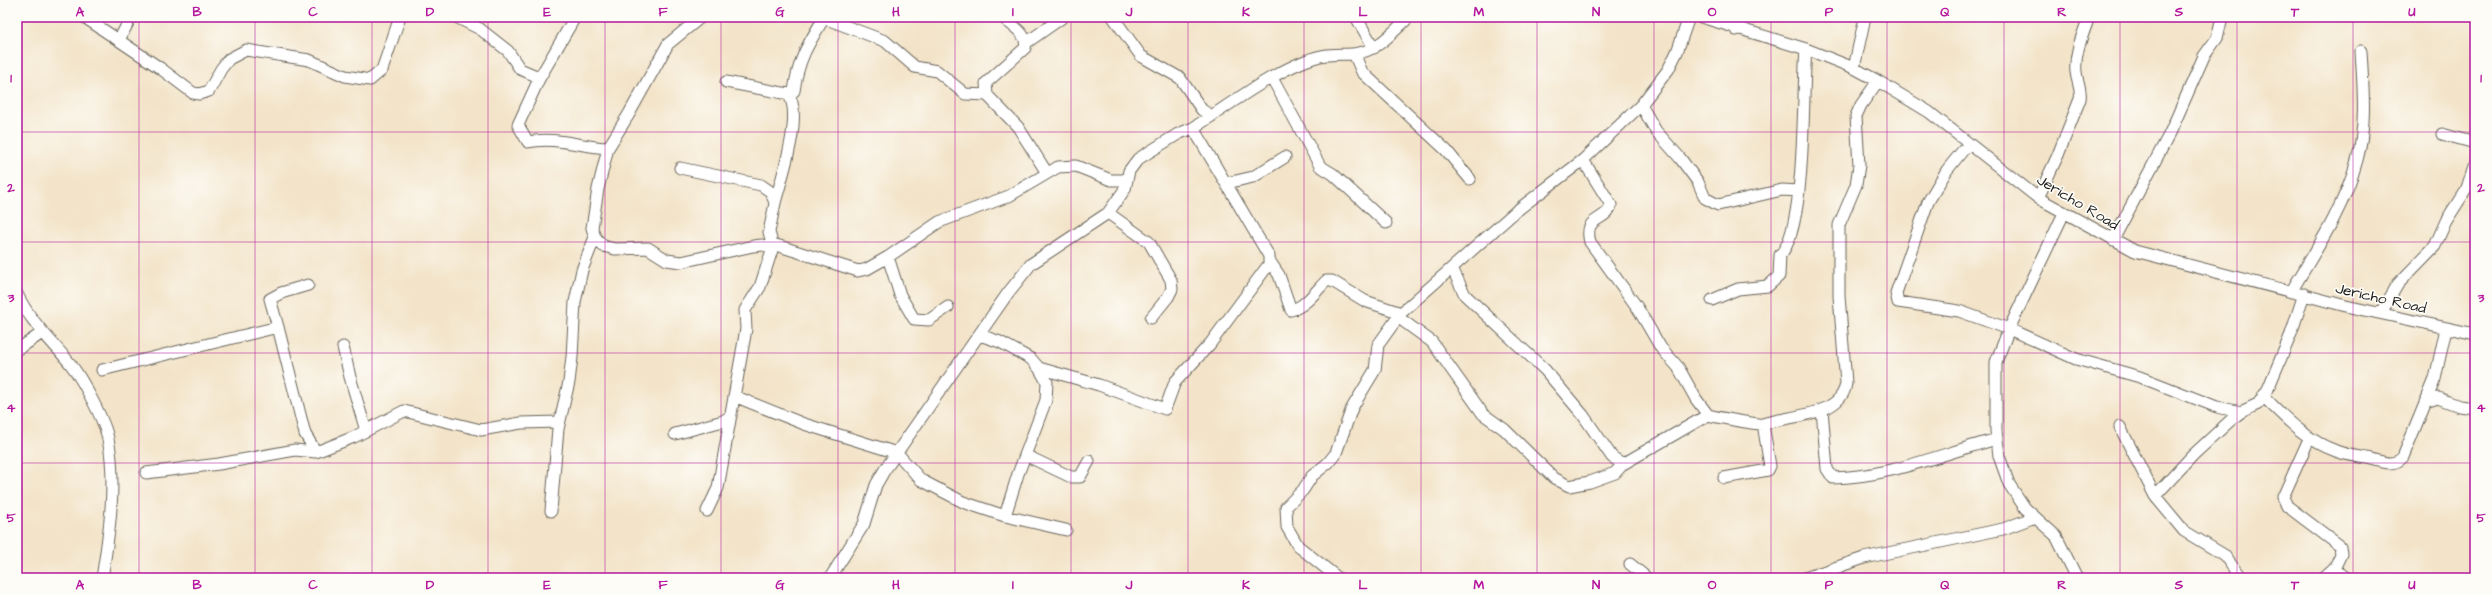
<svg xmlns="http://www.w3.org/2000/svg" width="2492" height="595" viewBox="0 0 2492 595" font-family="'Architects Daughter',sans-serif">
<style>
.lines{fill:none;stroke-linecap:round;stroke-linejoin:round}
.minor-casing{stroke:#676259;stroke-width:13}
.minor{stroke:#fff;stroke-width:11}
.grid{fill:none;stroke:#b5179e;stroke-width:1;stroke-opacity:0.55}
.labels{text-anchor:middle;stroke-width:3.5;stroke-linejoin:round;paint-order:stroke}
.street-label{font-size:15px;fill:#1c1c1c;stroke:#fdfcf7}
.neatline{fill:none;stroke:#b5179e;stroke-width:1.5}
.grid-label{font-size:13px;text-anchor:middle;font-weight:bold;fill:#b5179e}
</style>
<rect width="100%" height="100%" fill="#fdfcf7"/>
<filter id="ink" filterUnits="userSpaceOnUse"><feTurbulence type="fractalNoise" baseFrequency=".025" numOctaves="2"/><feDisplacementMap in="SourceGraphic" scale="8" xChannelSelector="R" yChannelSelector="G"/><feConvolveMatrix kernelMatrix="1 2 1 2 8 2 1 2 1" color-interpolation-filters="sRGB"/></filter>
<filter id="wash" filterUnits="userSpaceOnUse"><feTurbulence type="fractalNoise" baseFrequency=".012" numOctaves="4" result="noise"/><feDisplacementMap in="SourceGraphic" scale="16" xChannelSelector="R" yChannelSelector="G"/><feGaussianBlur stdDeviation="0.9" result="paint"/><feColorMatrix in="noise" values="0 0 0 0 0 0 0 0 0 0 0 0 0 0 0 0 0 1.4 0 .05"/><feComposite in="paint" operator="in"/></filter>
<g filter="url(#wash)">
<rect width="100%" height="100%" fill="#f3e4c9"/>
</g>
<g filter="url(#ink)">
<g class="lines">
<g class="minor-casing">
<path id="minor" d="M84 17 160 68 193 93 199 94 209 91 221 69 229 59 246 50 309 60 345 76 370 80 382 70 400 17
M456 17 480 29 508 51 520 69 534 75 539 79 518 125 528 142C555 136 581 147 608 148
M701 17 668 44 629 114 608 148 598 189 592 228 595 237 603 246 615 249 648 248 667 260 681 262 753 246 773 244 858 271 867 269 888 257 939 222 1009 196 1058 167 1076 166 1111 180H1126
M1002 17C1011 25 1029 34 1025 48L986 83 987 95 1018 127 1047 173
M1113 17 1141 56 1180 78 1202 110 1212 116
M1356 17 1374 48
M1701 17 1806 49 1854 68 1878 81 1929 112 2038 198 2135 251 2346 306 2475 334
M1736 30 1743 17
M119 40 131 17
M1026 43 1063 17
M1358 53 1356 58 1362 72 1446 150 1470 179
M1854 68 1865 17
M1272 78 1320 166 1333 174 1386 223
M539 79 575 17
M726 82 788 94C804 114 781 179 775 203
M788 94 794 91C798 60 808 44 824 18L885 41 915 67 937 71 965 94 987 95
M1641 105 1656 131 1680 158 1698 182 1705 198 1718 205 1782 190 1799 191
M2442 134 2475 143
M1968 144 1947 170 1928 202 1896 293 1898 302 1959 311 2009 329 2076 359 2140 377 2217 407 2241 412
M680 168 761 185 771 192 775 203 769 232 773 247 760 287 745 310 746 329 718 488 707 511
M1227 183 1253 177 1285 157
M2038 198 2058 155 2080 99C2082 89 2077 82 2076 72 2074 54 2083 34 2089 17
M1108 213 1149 242 1171 280 1172 289 1168 297 1151 318
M2064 213 2009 329 1996 362V431L1999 456 2009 484 2025 508 2056 536 2077 578
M2113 240 2170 133 2204 56 2217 38 2222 17
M888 257 900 295 914 319 929 320 948 307
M1269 260 1279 275 1291 310C1305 307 1316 291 1326 281H1332L1365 301 1401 313
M1452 268 1465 295 1545 370 1583 415 1612 457 1623 464
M2291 292C2316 250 2344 208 2357 160 2367 125 2363 86 2361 51
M17 294C31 323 53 342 72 366 83 381 105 421 108 439 117 482 109 535 102 578
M1712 300 1738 289 1768 286 1779 276 1780 255C1807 229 1802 92 1806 49
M2381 313 2398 284 2435 246 2446 221 2467 188 2475 163
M1399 318 1432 342 1483 414 1504 429 1554 478 1569 486 1590 482 1615 473 1623 464 1708 415 1696 399 1678 367 1661 348 1637 307 1590 242C1583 215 1606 223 1611 205L1583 160
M278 327 270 299 281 293 308 285
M980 335 1000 342 1031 359 1039 368 1047 382 1046 400 1018 474 1005 516
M343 347 350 377 366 431
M17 350 42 333
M1039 368 1099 385 1165 409 1175 382 1210 344 1269 264V256L1193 128
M102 370 278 327 305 434 316 452
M734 396 804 424 897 453 921 480 963 502 1005 516 1066 530
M2263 396C2285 418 2307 441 2336 451 2347 456 2360 456 2372 459 2383 462 2394 467 2403 457L2435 379 2446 328
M2425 402 2438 398 2459 406 2475 408
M1822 410 1827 469 1833 478C1890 477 1943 453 1997 439
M1708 415C1716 417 1758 425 1763 424 1789 415 1842 417 1846 383L1839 296V225L1856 185 1859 165 1856 116 1861 105 1878 81
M2120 427 2155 496 2193 455 2232 419 2241 412 2258 404 2268 389 2291 334 2304 294
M675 434 723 421 731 416
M2309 439 2283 497 2287 506 2340 546 2341 554 2334 569
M1025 455 1071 477H1080L1089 461
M146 473 219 464 295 450 316 452 354 437 404 411 481 430 521 423 559 422
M1724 478 1768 470 1770 466 1763 424
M2155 496 2184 531 2224 555 2241 578
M551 511 558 429 569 382 572 357 575 302 582 270 595 237
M1630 564 1647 578
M830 578 864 524 876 485 884 471 1008 293 1031 264 1108 213 1125 189 1129 171 1138 159 1178 134 1193 128C1228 106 1267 76 1305 61 1325 53 1332 55 1352 54 1376 53 1393 32 1409 17
M1338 578 1298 546 1287 527 1286 507 1303 490 1312 476 1328 463 1336 453 1352 408 1375 370 1378 345 1401 313 1515 212 1583 160 1641 105 1668 70 1677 52 1689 17
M1805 578 1864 558 2003 529 2035 517
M2324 578 2334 569 2347 578"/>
</g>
<use href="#minor" class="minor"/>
</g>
</g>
<path class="grid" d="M139 17V578M255 17V578M372 17V578M488 17V578M605 17V578M721 17V578M838 17V578M955 17V578M1071 17V578M1188 17V578M1304 17V578M1421 17V578M1537 17V578M1654 17V578M1771 17V578M1887 17V578M2004 17V578M2120 17V578M2237 17V578M2353 17V578M17 132H2475M17 242H2475M17 353H2475M17 463H2475"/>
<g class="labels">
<g class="street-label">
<text transform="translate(2078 202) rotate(31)" y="5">Jericho Road</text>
<text transform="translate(2381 298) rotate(13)" y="5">Jericho Road</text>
</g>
</g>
<rect width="2492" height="595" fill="none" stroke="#fdfcf7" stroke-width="44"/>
<rect x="22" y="22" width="2448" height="551" class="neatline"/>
<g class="grid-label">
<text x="80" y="16">A</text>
<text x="197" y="16">B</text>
<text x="313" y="16">C</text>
<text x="430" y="16">D</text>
<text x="547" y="16">E</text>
<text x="663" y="16">F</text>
<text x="780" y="16">G</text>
<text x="896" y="16">H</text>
<text x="1013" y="16">I</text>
<text x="1129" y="16">J</text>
<text x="1246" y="16">K</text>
<text x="1363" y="16">L</text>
<text x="1479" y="16">M</text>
<text x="1596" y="16">N</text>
<text x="1712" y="16">O</text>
<text x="1829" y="16">P</text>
<text x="1945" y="16">Q</text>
<text x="2062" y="16">R</text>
<text x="2179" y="16">S</text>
<text x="2295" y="16">T</text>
<text x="2412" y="16">U</text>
<text x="11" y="82">1</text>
<text x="2481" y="82">1</text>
<text x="11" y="192">2</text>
<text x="2481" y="192">2</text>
<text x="11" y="302">3</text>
<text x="2481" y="302">3</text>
<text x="11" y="412">4</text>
<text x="2481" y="412">4</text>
<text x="11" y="522">5</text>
<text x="2481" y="522">5</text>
<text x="80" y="589">A</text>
<text x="197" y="589">B</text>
<text x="313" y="589">C</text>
<text x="430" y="589">D</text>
<text x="547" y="589">E</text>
<text x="663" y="589">F</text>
<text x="780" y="589">G</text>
<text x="896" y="589">H</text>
<text x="1013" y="589">I</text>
<text x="1129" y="589">J</text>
<text x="1246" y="589">K</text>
<text x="1363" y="589">L</text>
<text x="1479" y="589">M</text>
<text x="1596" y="589">N</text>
<text x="1712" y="589">O</text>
<text x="1829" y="589">P</text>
<text x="1945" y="589">Q</text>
<text x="2062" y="589">R</text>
<text x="2179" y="589">S</text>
<text x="2295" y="589">T</text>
<text x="2412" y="589">U</text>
</g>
</svg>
